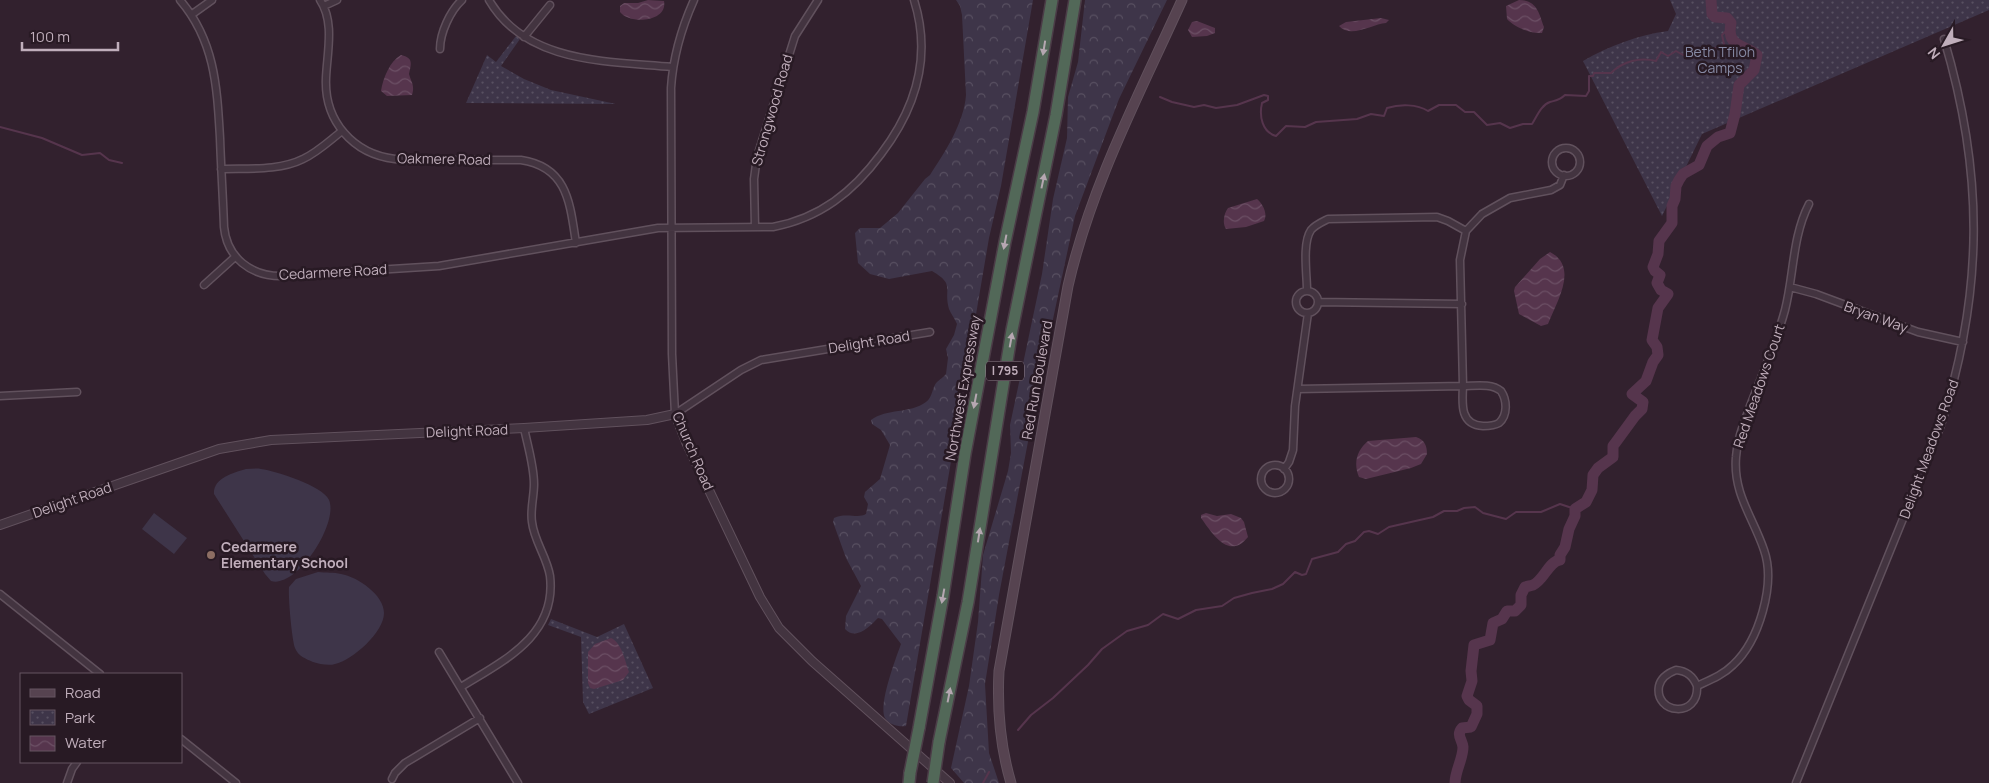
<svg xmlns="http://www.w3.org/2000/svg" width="1989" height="783" viewBox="0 0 1989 783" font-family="Manrope,sans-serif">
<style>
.forest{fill:url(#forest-crowns)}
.park{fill:url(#park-dots)}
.garden{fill:#3e3549}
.water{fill:url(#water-waves)}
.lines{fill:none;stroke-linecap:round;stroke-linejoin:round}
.stream{stroke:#56354d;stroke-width:2}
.river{stroke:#56354d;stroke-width:11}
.minor-casing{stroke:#61515d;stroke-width:9}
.tertiary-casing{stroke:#61515d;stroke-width:10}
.secondary-casing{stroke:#61515d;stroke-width:11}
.motorway-casing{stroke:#4b3c47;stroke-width:14}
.minor{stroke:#433440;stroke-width:6}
.tertiary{stroke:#433440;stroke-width:8}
.secondary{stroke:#564350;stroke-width:9}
.motorway{stroke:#526858;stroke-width:11}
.motorway-bridge-casing{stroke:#4b3c47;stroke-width:14;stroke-linecap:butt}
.motorway-bridge{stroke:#526858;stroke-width:11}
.oneway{fill:#b5a7b1}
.education-dot{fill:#8d6e63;stroke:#281a24;stroke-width:2}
.labels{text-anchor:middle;stroke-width:5;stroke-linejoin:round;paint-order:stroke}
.shield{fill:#281a24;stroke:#92828e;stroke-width:1}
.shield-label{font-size:12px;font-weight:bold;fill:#c0aebb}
.park-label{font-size:14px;fill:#878aa4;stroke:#281a24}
.street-label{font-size:14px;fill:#c0aebb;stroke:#281a24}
.poi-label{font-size:14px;font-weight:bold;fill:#c0aebb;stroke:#281a24;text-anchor:start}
</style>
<defs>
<pattern id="forest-crowns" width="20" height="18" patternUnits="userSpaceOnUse" patternTransform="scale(1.25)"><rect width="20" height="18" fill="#3e3549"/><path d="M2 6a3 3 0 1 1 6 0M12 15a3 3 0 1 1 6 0" fill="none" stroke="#585061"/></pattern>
<pattern id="park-dots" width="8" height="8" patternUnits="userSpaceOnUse" patternTransform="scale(1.25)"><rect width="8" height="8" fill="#3e3549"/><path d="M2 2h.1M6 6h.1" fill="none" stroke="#585061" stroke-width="1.8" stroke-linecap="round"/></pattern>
<pattern id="water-waves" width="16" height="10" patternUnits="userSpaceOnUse" patternTransform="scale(1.25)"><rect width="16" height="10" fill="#56354d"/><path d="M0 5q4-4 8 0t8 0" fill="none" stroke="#6c5065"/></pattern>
</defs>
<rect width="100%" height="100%" fill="#32212e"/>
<path class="forest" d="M956 0H1033L1001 186 989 238 906 726C899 727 889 725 885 718 878 705 896 658 901 644L882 619 878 618C870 626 856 641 845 629L846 616 861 586 846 558 833 522 834 518C846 512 858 519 866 514L868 504 864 497 865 492 880 479 890 445 881 430 872 424 871 420C887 408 910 414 926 402 933 397 932 387 937 382 940 379 944 377 946 374L948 358 946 349 954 335 957 324C955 319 951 314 949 309 943 288 956 285 932 271L889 279 870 274 858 263 855 233 860 228H880L898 213 925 179 930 175C945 152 964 123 966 95L962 15 960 6Z
M1085 0H1167L1119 99 1075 216 1037 394 999 595 985 684 989 753 999 783H964L951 768 969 686 978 622 983 555 1008 471 1011 453 1010 425 1042 274 1053 199 1067 138 1068 97 1078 62Z"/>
<path class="park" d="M1670 0H1989V10L1702 134 1662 216 1583 61C1609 46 1638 35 1668 31L1676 14Z
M516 36 520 39 501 66 524 79 551 90 616 104 466 103 487 55 496 62Z
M551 619 597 637 624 624 653 688 589 714 583 702 581 637 548 625Z"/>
<path class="garden" d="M246 469C251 469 256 468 261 469 276 471 323 486 329 500 339 523 297 589 271 581L265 574 214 494C213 478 233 473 246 469Z
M154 513 187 538 174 554 142 529Z
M318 572C326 573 334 572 341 574 358 577 384 595 384 613 384 632 353 660 335 664 329 666 319 664 313 662 306 659 298 656 295 648 292 640 288 597 289 587L296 579Z"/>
<path class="water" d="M648 0 664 1C668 22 630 25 620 12V6L624 3H638Z
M1519 0C1537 0 1539 13 1544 27L1542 33C1531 34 1514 27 1507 19L1506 6Z
M1381 18 1389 20 1386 23C1372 24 1351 39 1339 26L1346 22Z
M1197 21 1215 28V33L1207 36 1192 37 1188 30 1192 22Z
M401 55C414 58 411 64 409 74 411 82 415 85 412 95L387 96 381 91C383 78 390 61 401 55Z
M1257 199C1263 204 1268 214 1264 221L1246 227 1226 229C1222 223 1224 213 1228 208Z
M1550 252C1579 267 1557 301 1548 324L1541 326 1519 314 1514 291 1515 287 1540 259Z
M1416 437C1425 440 1427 446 1427 454L1421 464 1411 468 1366 479 1359 477C1353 463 1357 450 1368 441Z
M1206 513 1217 516 1231 514 1241 518 1244 522 1248 537C1229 561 1212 533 1201 518V515Z
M611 638C622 643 625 661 629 672L623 680 594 689 590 688 588 683V652L595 644Z"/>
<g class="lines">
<path class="stream" d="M1160 97 1172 102 1194 107 1204 105 1216 108 1237 105 1264 95 1268 96V100L1262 103C1259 116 1262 132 1276 136L1286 126 1305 127 1316 122 1357 119 1371 114 1384 116 1387 108C1400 104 1417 104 1428 111L1439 105H1456L1465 112H1474L1487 125 1500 123 1510 128 1523 124H1532C1537 116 1541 105 1550 102 1557 100 1560 100 1565 95L1586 96 1589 91V76H1593L1594 73H1611C1623 61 1640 57 1656 61L1661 52 1668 56 1676 51 1683 55 1695 52 1706 55 1709 52 1708 48H1722L1724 44 1722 35 1730 27
M0 127 42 138 82 155 100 153 109 160 122 163
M1018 730 1031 715 1053 698 1088 665 1102 649 1127 631 1148 625 1163 614 1178 619 1196 610 1222 606 1234 598 1252 593 1272 589 1283 584 1295 572 1302 575 1306 574 1312 559 1338 552 1346 544 1355 541 1364 532 1369 531 1378 534 1389 527 1433 517 1444 511H1457L1464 508 1475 507 1483 513 1506 519 1516 512H1541L1560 504 1575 509
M983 783 989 772"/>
<path class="river" d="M1455 783C1455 771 1463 759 1463 747 1462 739 1456 735 1462 728L1471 727 1477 714V706L1469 700 1467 696 1472 681 1471 671 1474 645 1490 640 1493 623 1502 619 1507 611H1515L1521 605V595L1525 587C1528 586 1530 586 1533 585 1544 580 1549 561 1560 560V555L1565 547 1569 529 1575 516V509L1586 502 1592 490 1593 475 1598 468 1613 457V446L1616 442 1635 416 1642 409 1643 402 1632 394 1646 381 1653 362 1658 355 1657 347 1652 340 1658 308 1668 294 1661 290 1657 283 1660 275 1655 271 1653 267 1658 254 1659 241 1672 223V206L1675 199 1676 186 1679 180 1683 174 1699 165 1707 146 1718 137 1730 133 1735 114 1739 85 1754 70 1757 55C1744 44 1726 48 1731 23L1727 18 1715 17 1712 14 1711 0"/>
<g class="minor-casing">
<path id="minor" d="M180 0C215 41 217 87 220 138 221 168 223 197 224 227 227 258 251 276 281 276L439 266 658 228 773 227C820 218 853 192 881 154 916 108 932 57 914 0
M320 0C335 22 327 53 326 78 324 121 353 154 395 159 411 161 429 160 445 160 470 160 496 160 521 160 568 167 570 204 576 243
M489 0C526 64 608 61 672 67
M694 0C681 29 673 57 671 88L672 354 675 414 741 370 761 360 930 332
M324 6 337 0
M191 15 212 0
M524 37 550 5
M440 49C440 33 450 11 462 0
M1552 162a14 14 0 1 1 28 0a14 14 0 1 1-28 0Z
M221 169C248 168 279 171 303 159 318 152 329 141 342 131
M755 227 754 179 757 157 795 36 818 0
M204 285 235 257
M1790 287 1816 294 1918 332 1963 342
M1307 290C1307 275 1302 243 1311 230 1315 225 1322 222 1328 219L1437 217 1448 221 1466 231
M1296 302a11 11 0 1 1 22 0a11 11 0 1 1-22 0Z
M1318 302 1462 304
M1298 389 1463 386C1475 386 1491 383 1501 391 1507 400 1508 415 1499 423 1494 426 1489 426 1483 426 1460 425 1462 404 1463 386L1460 260 1466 231 1482 214 1510 198 1551 190 1560 185 1564 175
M0 396 77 392
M1261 479a14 14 0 1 1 28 0a14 14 0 1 1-28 0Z
M1284 469 1289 462 1293 450 1295 406 1308 313
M0 594 100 674
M439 652 518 783
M1697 686C1693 676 1687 671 1676 670 1668 673 1661 677 1659 686 1654 714 1699 719 1697 686 1710 680 1723 675 1733 665 1759 641 1776 584 1764 550 1753 517 1733 494 1736 457 1737 439 1744 423 1750 406 1762 375 1776 343 1785 310 1794 275 1792 237 1809 204
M461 687C503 661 557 636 550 576 547 557 534 541 532 522 530 510 534 497 534 484 534 466 528 447 524 428
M181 739 236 783
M392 779 395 773 405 763 480 718
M67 783 72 769 77 762
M1796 783 1941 425C1984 291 1984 173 1944 39"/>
</g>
<g class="tertiary-casing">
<path id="tertiary" d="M0 525 219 449 271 440 524 428 647 420 675 414 686 442 760 597 779 628 812 661 950 783"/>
</g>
<g class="secondary-casing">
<path id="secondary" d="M1011 783C1000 746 997 710 999 671L1068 286C1091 185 1140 93 1182 0"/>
</g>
<g class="motorway-casing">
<path id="motorway" d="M919 728 943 596 965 454 1005 242 1033 112 1052 0
M939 742 968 602 1012 330 1056 115 1075 0
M909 783 910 773"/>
</g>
<use href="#minor" class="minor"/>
<use href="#tertiary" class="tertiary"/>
<use href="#secondary" class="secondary"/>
<use href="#motorway" class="motorway"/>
<g class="motorway-bridge-casing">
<path id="motorway-bridge" d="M910 773 919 728
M933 783 939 742"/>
</g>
<use href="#motorway-bridge" class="motorway-bridge"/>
</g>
<defs><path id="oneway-solid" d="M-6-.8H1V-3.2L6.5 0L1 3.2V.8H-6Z" transform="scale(1.25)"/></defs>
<g class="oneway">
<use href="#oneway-solid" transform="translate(1044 48) rotate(99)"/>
<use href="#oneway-solid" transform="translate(1043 181) rotate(-78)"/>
<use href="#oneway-solid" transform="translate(1005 242) rotate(101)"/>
<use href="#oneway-solid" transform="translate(1011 340) rotate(-80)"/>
<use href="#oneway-solid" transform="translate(975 401) rotate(101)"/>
<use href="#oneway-solid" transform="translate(979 535) rotate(-81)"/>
<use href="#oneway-solid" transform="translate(943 596) rotate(100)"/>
<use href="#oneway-solid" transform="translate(949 695) rotate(-79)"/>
</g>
<circle class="education-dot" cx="211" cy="555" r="5"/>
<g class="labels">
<rect class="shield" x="986" y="361.5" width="38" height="19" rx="4"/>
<g class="shield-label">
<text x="1005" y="375">I 795</text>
</g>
<g class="park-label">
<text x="1720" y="57">Beth Tfiloh<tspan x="1720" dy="16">Camps</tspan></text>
</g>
<g class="street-label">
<text transform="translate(772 110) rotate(-74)" y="5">Strongwood Road</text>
<text transform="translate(444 159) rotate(1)" y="5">Oakmere Road</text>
<text transform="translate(333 272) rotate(-3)" y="5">Cedarmere Road</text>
<text transform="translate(1876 317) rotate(20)" y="5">Bryan Way</text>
<text transform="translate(869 342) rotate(-9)" y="5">Delight Road</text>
<text transform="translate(1037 380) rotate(-80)" y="5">Red Run Boulevard</text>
<text transform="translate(1759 386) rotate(-71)" y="5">Red Meadows Court</text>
<text transform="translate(963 388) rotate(-80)" y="5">Northwest Expressway</text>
<text transform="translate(467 431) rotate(-2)" y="5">Delight Road</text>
<text transform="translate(1929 449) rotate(-70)" y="5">Delight Meadows Road</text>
<text transform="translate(693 451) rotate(67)" y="5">Church Road</text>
<text transform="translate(72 500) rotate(-19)" y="5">Delight Road</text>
</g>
<g class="poi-label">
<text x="221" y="552">Cedarmere<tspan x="221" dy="16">Elementary School</tspan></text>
</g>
</g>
<rect x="20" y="673" width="162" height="90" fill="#281a24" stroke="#655560"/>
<rect x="30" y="689" width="25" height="8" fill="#564350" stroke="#655560"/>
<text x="65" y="698" font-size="15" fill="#c0aebb">Road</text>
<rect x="30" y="710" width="25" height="15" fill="url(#park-dots)" stroke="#655560"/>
<text x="65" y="723" font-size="15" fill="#c0aebb">Park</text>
<rect x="30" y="736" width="25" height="15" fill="url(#water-waves)" stroke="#655560"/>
<text x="65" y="748" font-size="15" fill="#c0aebb">Water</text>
<g transform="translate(1944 45) rotate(231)" stroke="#281a24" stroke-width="4" paint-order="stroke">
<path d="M0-4L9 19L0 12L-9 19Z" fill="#c0aebb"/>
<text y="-8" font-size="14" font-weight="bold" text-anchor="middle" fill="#c0aebb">N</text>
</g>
<path d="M22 42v8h96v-8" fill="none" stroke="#c0aebb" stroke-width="2.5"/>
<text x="30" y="42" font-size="15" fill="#c0aebb" stroke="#281a24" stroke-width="4" paint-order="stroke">100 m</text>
</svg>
